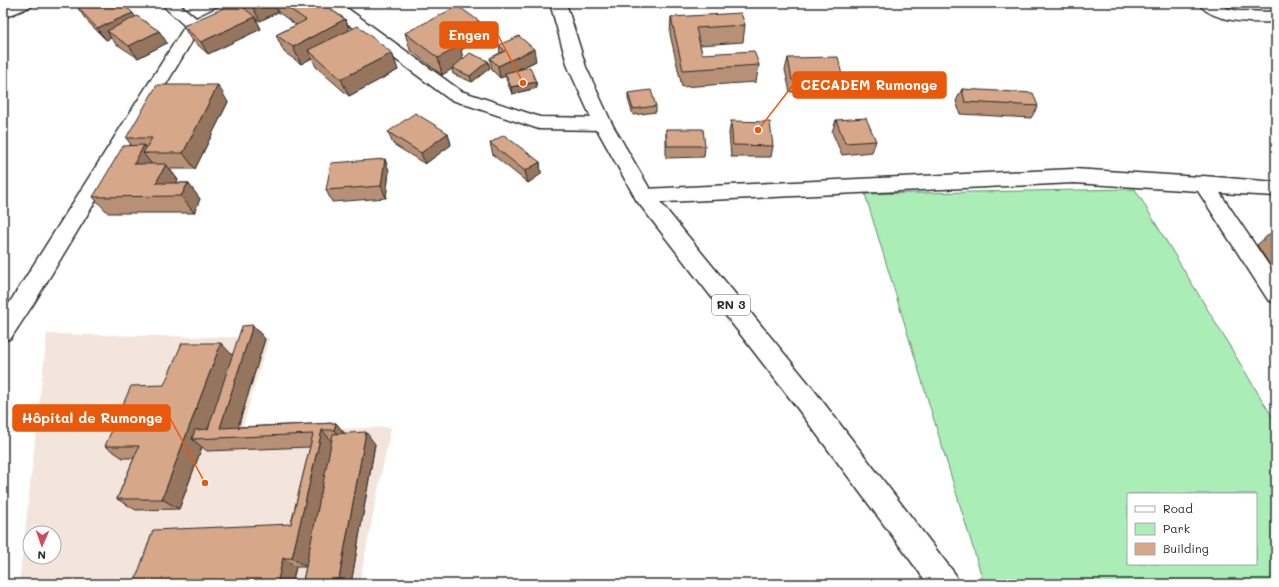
<svg xmlns="http://www.w3.org/2000/svg" width="1279" height="587" viewBox="0 0 1279 587" font-family="Mali,sans-serif">
<style>
.built{fill:#f3e5db;fill-rule:evenodd}
.green{fill:#aaedb7;stroke:#6a8c71;fill-rule:evenodd}
.lines{fill:none;stroke-linecap:round;stroke-linejoin:round}
.minor-casing{stroke:#2b2b2b;stroke-width:3}
.trunk-casing{stroke:#2b2b2b;stroke-width:3}
.minor{fill:#fff;fill-rule:evenodd}
.trunk{fill:#fff;fill-rule:evenodd}
.wall{fill:#b89075;stroke:#2b2b2b}
.shaded-wall{fill:#96755f;stroke:#2b2b2b}
.building{fill:#d6a788;stroke:#2b2b2b}
.labels{text-anchor:middle;stroke-width:4;stroke-linejoin:round;paint-order:stroke}
.shield{fill:#fff;stroke:#6b6b6b;stroke-width:1}
.shield-label{font-size:12px;font-weight:bold;fill:#2b2b2b}
.leader{fill:none;stroke:#e8590c;stroke-width:1.5}
.callout-dot{fill:#e8590c;stroke:#fff;stroke-width:1.5}
.callout{fill:#e8590c;stroke:#e8590c;stroke-width:1.5}
.callout-label{font-size:14px;text-anchor:middle;font-weight:bold;fill:#fff}
</style>
<rect width="100%" height="100%" fill="#fff"/>
<filter id="ink" filterUnits="userSpaceOnUse"><feTurbulence type="fractalNoise" baseFrequency=".025" numOctaves="2"/><feDisplacementMap in="SourceGraphic" scale="8" xChannelSelector="R" yChannelSelector="G"/><feConvolveMatrix kernelMatrix="1 2 1 2 8 2 1 2 1" color-interpolation-filters="sRGB"/></filter>
<g filter="url(#ink)">
<path class="built" d="M47 334 269 338 241 432 391 427 359 584H19ZM30 533H54V557H30Z"/>
<path class="green" d="M1135 189 1276 423V584H984L865 194ZM1128 494H1256V564H1128Z"/>
<g class="lines">
<g class="minor-casing">
<path id="minor" d="M13 3H34L32 6 3 18V7Z
M160 3H178L196 18 227 3H247L245 6 200 28 34 303 11 338 3 341V313L185 26Z
M322 3H340L461 91 540 117 603 118 609 120 612 124 609 128 603 130 539 129 449 99 324 6Z
M1198 3H1216L1226 8 1239 11 1276 12V22C1254 23 1212 23 1198 3Z
M1074 169 1199 177 1203 176 1276 182V196L1220 193 1276 276V303L1268 300 1198 191 1074 183 644 203 637 201 634 196 637 191 644 189Z"/>
</g>
<g class="trunk-casing">
<path id="trunk" d="M550 3H566L586 67 612 124 651 191 810 385 955 574 959 584H928L792 401 637 201 594 124 568 67Z"/>
</g>
<use href="#minor" class="minor"/>
<use href="#trunk" class="trunk"/>
</g>
<path class="wall" d="M80 3H122L135 17 159 31 167 43 138 58 115 43 111 38 106 40 86 20 78 8 83 6Z
M242 3H321L345 19 349 30 392 53 398 70 349 96 316 67 312 58 301 64 284 52 276 35 296 25 278 12 260 21 256 19 261 29 208 54 190 38 183 26 244 8Z
M671 17 745 25 743 42 700 45 702 54 759 65 756 82 682 87 670 34Z
M479 21 483 38 461 50 463 59 488 61 490 68 472 82 453 74 452 69 442 75 410 50 405 33Z
M499 45 536 61 518 70 536 82 537 88 512 94 506 79V76L500 78 492 70 490 58 500 53Z
M788 58 843 80 840 92H790L785 70Z
M962 89 1038 106 1031 118 960 114 956 101Z
M628 93 656 106V112L633 115 628 99Z
M228 102 195 169H170L178 180 177 183H188L200 199 194 213H108L93 197 132 146 126 138Z
M836 120 876 141 872 152 842 155 832 132Z
M731 121 773 146 771 157H731L729 133Z
M666 129 705 146 704 157 666 158Z
M388 132 448 133 451 145 425 164 393 144Z
M490 143 540 162 541 174 528 183 493 155Z
M385 159 389 171 386 198 332 202 326 190Z
M1275 229H1276V274L1257 245Z
M253 325 265 339 238 427 336 423 344 433 375 444 351 584H308L303 581 306 567H296L292 584H134L291 524 310 447 207 451 202 447 179 509 136 510 117 499 134 458H123L105 446 164 385 232 355Z"/>
<path class="shaded-wall" d="M81 3H97L85 8Z
M254 3H274L278 12 260 21 251 4Z
M133 13 140 25 107 31 111 38 106 40 97 28Z
M255 17 261 29 208 54 201 42Z
M345 19 352 36 308 50 312 58 301 64 293 47Z
M479 21 483 38 461 50 464 63 452 68V69L442 75 438 58 448 37Z
M159 31 167 43 138 58 129 46Z
M534 49 536 61 506 75 505 73 506 76 500 78 498 66Z
M392 53 398 70 349 96 341 79Z
M488 61 490 68 472 82 470 76Z
M536 82 537 88 512 94 511 87Z
M218 85 228 102 195 169 183 153Z
M448 133 451 145 425 164 421 153Z
M144 145 149 153H143L154 167 134 164Z
M385 159 389 171 386 198 381 186Z
M540 162 541 174 528 183 525 171Z
M166 164 178 180 170 196 156 183Z
M188 183 200 199 194 213 181 196Z
M253 325 265 339 235 437 220 428Z
M221 343 234 357 205 438 192 439 202 447 179 509 162 499Z
M336 423 346 435 344 442 334 430Z
M322 430 333 443 306 567 292 558Z
M366 432 375 444 351 584H346L339 579Z
M283 558 296 567 292 584H277Z"/>
<path class="building" d="M91 3H122L133 13 97 28 78 8Z
M235 3H238L255 17 201 42 183 26Z
M281 3H321L345 19 293 47 276 35 306 20Z
M458 6 479 21 448 37 460 46 438 58 405 33Z
M741 13 745 25 696 28 702 54 754 51 759 65 683 70 671 17Z
M137 16 159 31 129 46 107 31Z
M358 26 392 53 341 79 308 50Z
M519 36 534 49 498 66 490 58 505 51 499 45Z
M470 53 488 61 470 76 452 68Z
M838 57 843 80H792L788 58Z
M530 67 536 82 511 87 505 73Z
M157 85H218L183 153H143L152 138H126Z
M962 89 1033 93 1038 106 965 102Z
M651 90 656 106 633 109 628 93Z
M415 113 448 133 421 153 388 132Z
M866 118 876 141 845 143 836 120Z
M731 121 770 122 773 146 733 145Z
M666 129H703L705 146H667Z
M504 135 540 162 525 171 490 143Z
M144 145 134 164H166L156 183H188L181 196 93 197 123 146Z
M385 159 381 186 326 190 331 163Z
M253 325 220 428 336 423 334 430H322L292 558H283L277 584H134L153 530 291 524 313 434 192 439 195 430 208 429 242 326Z
M182 343H221L162 499H117L139 446H105L131 386 164 385Z
M366 432 339 579 303 581 333 434Z"/>
</g>
<g class="labels">
<rect class="shield" x="712" y="295" width="38" height="20" rx="3"/>
<g class="shield-label">
<text x="731" y="309">RN 3</text>
</g>
</g>
<path class="leader" d="M523 83L498 35M758 130L793 85M205 483L170 418"/>
<g class="callout-dot">
<circle cx="523" cy="83" r="4"/>
<circle cx="758" cy="130" r="4"/>
<circle cx="205" cy="483" r="4"/>
</g>
<g class="callout">
<rect x="440" y="22" width="58" height="26" rx="4"/>
<rect x="793" y="72" width="153" height="26" rx="4"/>
<rect x="13" y="405" width="157" height="26" rx="4"/>
</g>
<g class="callout-label">
<text x="469" y="40">Engen</text>
<text x="869" y="90">CECADEM Rumonge</text>
<text x="92" y="423">Hôpital de Rumonge</text>
</g>
<rect width="1279" height="587" fill="none" stroke="#fff" stroke-width="16"/>
<rect x="8" y="8" width="1263" height="571" fill="none" stroke="#2b2b2b" stroke-width="1.5" filter="url(#ink)"/>
<rect x="1127" y="493" width="130" height="72" fill="#ffffff" stroke="#aaaaaa"/>
<rect x="1135" y="506" width="20" height="6" fill="#ffffff" stroke="#aaaaaa"/>
<text x="1163" y="513" font-size="12" fill="#2b2b2b">Road</text>
<rect x="1135" y="523" width="20" height="12" fill="#aaedb7" stroke="#aaaaaa"/>
<text x="1163" y="533" font-size="12" fill="#2b2b2b">Park</text>
<rect x="1135" y="543" width="20" height="12" fill="#d6a788" stroke="#aaaaaa"/>
<text x="1163" y="553" font-size="12" fill="#2b2b2b">Building</text>
<g transform="translate(42 545) rotate(182)"><circle r="19" fill="#ffffff" stroke="#aaaaaa"/>
<path d="M0-3L7 15L0 10L-7 15Z" fill="#d1495b"/>
<text y="-6" font-size="11" font-weight="bold" text-anchor="middle" fill="#2b2b2b">N</text>
</g>
</svg>
